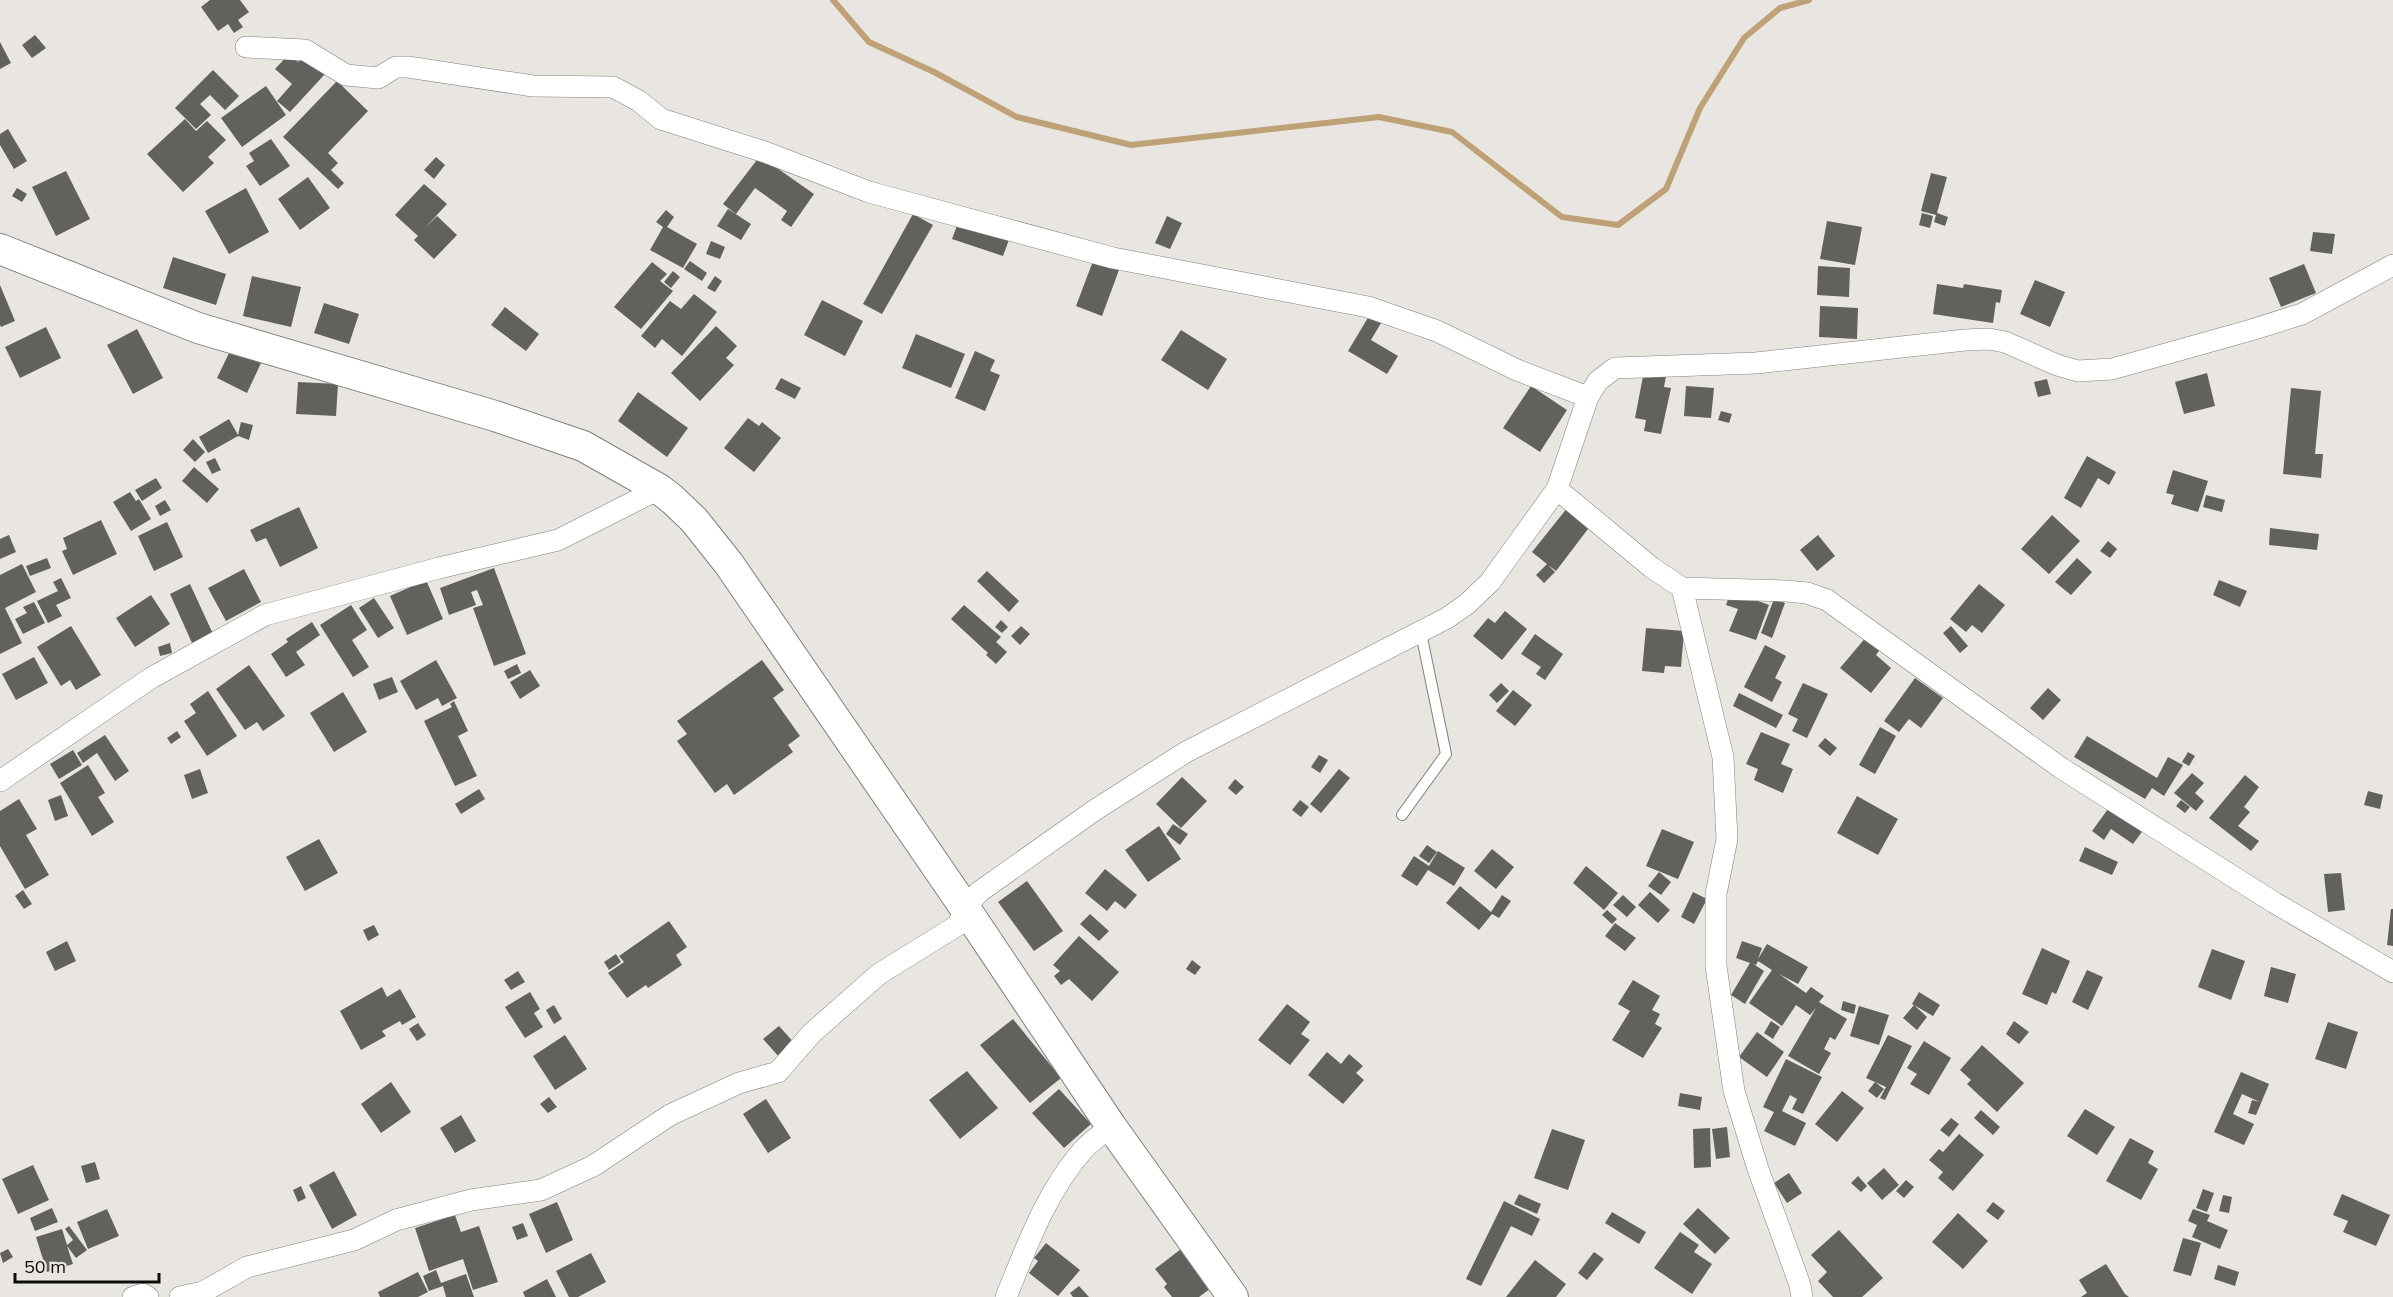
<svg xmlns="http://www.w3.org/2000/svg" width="2393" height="1297" viewBox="0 0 2393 1297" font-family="Mulish,sans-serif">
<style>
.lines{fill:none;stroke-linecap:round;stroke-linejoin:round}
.stream{stroke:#bea177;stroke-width:6}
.building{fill:#63615d}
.lane-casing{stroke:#82807c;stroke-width:12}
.street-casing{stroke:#82807c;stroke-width:22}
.secondary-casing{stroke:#82807c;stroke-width:32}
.lane{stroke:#fff;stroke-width:10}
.street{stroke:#fff;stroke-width:21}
.secondary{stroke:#fff;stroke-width:30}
</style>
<rect width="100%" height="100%" fill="#e9e6e1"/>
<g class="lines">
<path class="stream" d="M833 0 869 42 934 72 1017 117 1131 145 1379 117 1452 132 1562 217 1618 225 1666 189 1700 108 1744 38 1780 8 1809 0"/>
</g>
<path class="building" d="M210 0H240L249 12 238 20 243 27 234 33 228 24 218 31 201 7Z
M35 35 46 48 32 58 22 45Z
M0 42 11 63 0 69Z
M289 54 298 62 305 55 325 74 290 112 277 101 292 84 275 69Z
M213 70 239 96 225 110 210 95 200 104 211 115 196 129 175 108Z
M337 81 368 111 328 153 338 163 331 170 344 183 338 189 283 137Z
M266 86 286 115 242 147 221 118Z
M185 119 196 131 207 121 226 140 208 157 214 163 183 192 147 154Z
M8 129 27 161 14 169 0 145V134Z
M271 139 290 166 260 186 246 166 254 161 249 153Z
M760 156 814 194 791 227 781 220 787 211 755 188 736 214 723 204Z
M436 157 445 165 434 179 424 170Z
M66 171 90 219 56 236 32 187Z
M1931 173 1947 177 1937 213 1948 217 1945 226 1934 222 1936 215 1921 211Z
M308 177 330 208 300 230 278 199Z
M424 184 447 204 425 228 437 216 457 235 434 259 414 240 418 236 395 215Z
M17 188 27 194 22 202 12 196Z
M246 188 269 232 229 254 205 211Z
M728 209 751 224 741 240 717 226Z
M666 210 674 217 667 227 697 244 683 268 650 250 663 227 656 222Z
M1922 213 1933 216 1930 228 1919 225Z
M913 214 933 225 882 314 863 304Z
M1167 216 1182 223 1170 249 1155 243Z
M959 220 1010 237 1003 256 952 239Z
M1827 221 1862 227 1855 265 1820 259Z
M2313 232 2335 234 2332 254 2310 251Z
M711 241 725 247 720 259 706 254Z
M173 257 226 274 216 305 163 288Z
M690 261 707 273 702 281 684 269Z
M1093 261 1119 270 1102 316 1076 306Z
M652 262 667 274 660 281 673 291 641 329 614 307Z
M2304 264 2316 293 2281 307 2269 278Z
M1818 266 1850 268 1849 297 1817 295Z
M673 271 680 277 671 288 664 282Z
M252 276 301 287 291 327 243 316Z
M715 276 722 281 715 292 707 288Z
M2035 280 2065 292 2050 327 2020 314Z
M1937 284 1963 288 1964 284 2002 290 2000 303 1996 302 1993 323 1933 314Z
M0 285 15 321 1 327 0 325Z
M694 294 717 312 682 356 662 339 655 348 641 336 670 301 681 309Z
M822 300 863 321 845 356 804 335Z
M324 303 359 314 349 344 314 333Z
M1820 306 1858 308 1857 339 1819 337Z
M505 307 539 334 526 351 491 325Z
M1372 311 1384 318 1371 340 1398 356 1387 374 1348 351Z
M716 326 737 346 726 358 734 365 700 401 671 373Z
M46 327 61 358 20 378 5 347Z
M137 329 163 378 133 394 107 345Z
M1181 330 1227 359 1208 390 1161 360Z
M916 334 965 354 951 388 902 368Z
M231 349 261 363 247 393 217 378Z
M975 351 995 360 990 371 1000 375 985 411 955 398Z
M1644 371 1666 376 1664 387 1671 388 1661 434 1644 431 1646 420 1635 418Z
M2207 373 2215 406 2184 414 2175 382Z
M781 378 801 388 795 399 775 389Z
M2047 379 2051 394 2038 397 2034 382Z
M298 382 338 384 336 416 296 414Z
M1531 386 1567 410 1540 452 1503 428Z
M1686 386 1714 388 1711 418 1684 416Z
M2291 388 2321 391 2315 454H2323L2321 478 2283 474Z
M638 392 688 428 667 457 618 421Z
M1721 411 1732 414 1729 423 1718 420Z
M748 418 759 426 762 422 781 438 754 472 724 448Z
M229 419 238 435 241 422 253 425 249 440 238 436 208 453 199 437Z
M193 439 205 452 195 462 183 450Z
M2087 456 2116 472 2109 485 2098 478 2081 508 2064 498Z
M215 458 221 470 212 474 206 462Z
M194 467 219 489 207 503 182 481Z
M2173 470 2208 481 2198 512 2171 504 2174 495 2166 493Z
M156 478 162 488 142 501 135 490Z
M130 492 136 501 139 499 151 519 131 531 113 502Z
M2206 495 2225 500 2222 512 2203 507Z
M165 500 171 510 160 516 155 506Z
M299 507 318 548 280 567 266 538 256 542 250 530Z
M1568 507 1591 525 1556 571 1548 565 1555 572 1544 583 1536 575 1547 564 1532 552Z
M2052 515 2080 541 2049 574 2021 549Z
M101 520 117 554 73 575 62 551 67 549 63 538Z
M167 522 183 557 154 571 138 536Z
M2270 528 2319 534 2317 550 2269 545Z
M9 535 16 552 0 559V539Z
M1818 535 1835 556 1817 571 1800 550Z
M2108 541 2117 549 2110 558 2100 551Z
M47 558 51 568 30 576 26 566Z
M2077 558 2092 572 2071 595 2055 582Z
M22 564 36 592 5 608 22 643 0 654V575Z
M494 568 526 654 494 666 473 608 483 605 477 590 471 592 476 605 449 615 440 588Z
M244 569 261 602 226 621 208 588Z
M987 571 1019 601 1009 612 977 581Z
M61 578 71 598 56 605 62 616 48 623 37 601 58 591 53 582Z
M426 580 443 619 407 635 390 596Z
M2219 580 2247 591 2240 607 2213 595Z
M190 584 213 634 192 643 170 594Z
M1979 584 2005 605 1982 633 1972 625 1966 632 1950 619Z
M1731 591 1769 605 1756 640 1729 631 1738 609 1726 605Z
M151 595 170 624 135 647 116 618Z
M374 598 394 628 378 638 359 608Z
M1774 599 1785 603 1772 638 1761 633Z
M34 602 45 623 23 634 15 619 27 613 23 607Z
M351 605 367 630 352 640 369 667 353 677 320 625Z
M964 605 1001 637 996 642 1007 652 996 664 986 655 988 653 951 619Z
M1505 611 1527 629 1502 660 1473 636 1488 618 1495 623Z
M1001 620 1008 627 1002 633 995 627Z
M312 622 320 635 296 652 305 665 286 677 271 654 288 642 286 639Z
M71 626 101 675 76 690 70 680 61 686 37 647Z
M1021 626 1030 634 1020 645 1011 636Z
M1951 626 1968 646 1960 653 1943 633Z
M1646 628 1684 631 1681 667 1665 666 1664 673 1642 671Z
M1535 634 1563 654 1545 680 1536 674 1541 667 1521 654Z
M1867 636 1881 648 1876 655 1891 668 1871 693 1840 668Z
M170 643 172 653 160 656 158 647Z
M1765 645 1786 656 1775 678 1782 682 1772 702 1744 687Z
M34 657 48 683 16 700 2 674Z
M436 660 457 698 442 706 438 698 416 710 400 681Z
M762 660 784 690 773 698 800 736 788 745 793 752 734 795 727 784 715 793 677 741 687 734 677 721Z
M517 664 521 673 508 679 504 671Z
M249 665 285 716 263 731 257 722 245 730 216 689Z
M530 670 540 686 520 699 510 682Z
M392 677 398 692 379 700 373 684Z
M1915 678 1943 698 1921 728 1909 719 1899 732 1884 721Z
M1501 683 1509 691 1497 703 1489 695Z
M1803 683 1828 694 1807 738 1792 731 1798 719 1788 714Z
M2048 688 2061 700 2043 720 2030 708Z
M1513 690 1532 705 1515 726 1496 711Z
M208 691 237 736 207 756 184 721 196 713 190 704Z
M343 692 367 732 334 752 310 713Z
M1739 693 1783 715 1776 728 1733 706Z
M454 701 468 731 458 736 477 776 455 786 424 721 452 707 450 704Z
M1880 727 1896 736 1875 774 1859 765Z
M177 731 181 737 171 744 167 738Z
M1761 732 1790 744 1781 764 1793 769 1783 793 1754 780 1758 769 1746 764Z
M105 735 129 771 115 781 97 753 83 763 77 753Z
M2087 736 2157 778 2168 757 2183 765 2164 796 2152 788 2145 799 2074 757Z
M1825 738 1837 748 1830 756 1818 746Z
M73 750 82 765 59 779 50 764Z
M2188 752 2195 756 2189 766 2182 762Z
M1319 755 1328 760 1320 773 1311 767Z
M88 765 105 793 98 797 114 822 92 836 60 783Z
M200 769 208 793 192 799 184 775Z
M1339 769 1350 778 1321 813 1310 804Z
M2192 773 2204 783 2195 793 2204 801 2196 811 2174 793Z
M2245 775 2259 787 2244 807 2250 812 2238 826 2259 841 2251 851 2209 818Z
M1182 777 1207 801 1181 828 1156 804Z
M1235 779 1244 787 1236 795 1228 788Z
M479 789 485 799 461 814 455 804Z
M2368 791 2383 795 2380 809 2364 805Z
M61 795 68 816 55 821 48 800Z
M1857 796 1898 819 1878 855 1837 833Z
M19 799 37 829 26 835 49 875 25 889 0 846V811Z
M1300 800 1309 807 1301 817 1292 810Z
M2181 800 2190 807 2185 813 2176 806Z
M2111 805 2144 829 2133 844 2111 829 2104 840 2092 831Z
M1173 824 1188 834 1180 845 1166 834Z
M1159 826 1181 859 1148 882 1125 850Z
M1662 829 1694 842 1678 879 1646 866Z
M319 839 338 873 305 891 286 857Z
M1427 845 1437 852 1429 863 1419 856Z
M2085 847 2118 862 2112 875 2079 861Z
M1492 849 1514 867 1496 889 1474 871Z
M1438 851 1465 868 1454 886 1428 870 1417 886 1401 876 1414 856 1429 866Z
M1586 866 1618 893 1604 910 1573 883Z
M1105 869 1137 895 1125 909 1115 901 1107 911 1085 893Z
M1659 872 1671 882 1661 895 1648 886Z
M2341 873 2345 910 2328 912 2324 874Z
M1027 881 1063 931 1034 951 998 902Z
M1460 886 1491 912 1502 895 1511 901 1499 918 1492 914 1479 930 1446 903Z
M23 890 32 904 24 909 15 896Z
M1650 892 1670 910 1658 923 1638 905Z
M1693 892 1707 899 1694 924 1681 917Z
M1623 895 1636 907 1627 917 1613 905Z
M2391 909H2393V946L2387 945Z
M1607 910 1617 919 1612 924 1602 915Z
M1090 914 1109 931 1099 941 1080 924Z
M669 921 687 947 676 955 682 965 648 988 646 985 627 998 608 973 624 962 619 956Z
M1615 923 1636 938 1625 951 1605 936Z
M374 925 379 935 368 941 363 930Z
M1079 936 1119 972 1092 1001 1069 979 1061 985 1054 976 1060 971 1053 965Z
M67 941 76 961 55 971 46 952Z
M1742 941 1762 948 1758 959 1767 944 1808 967 1798 984 1779 974 1806 993 1811 987 1824 996 1819 1002 1847 1019 1835 1040 1830 1037 1824 1049 1831 1053 1819 1074 1788 1056 1816 1008 1810 1015 1796 1005 1782 1026 1749 1003 1772 970 1758 961 1756 965 1752 963 1764 971 1745 1004 1731 995 1750 963 1736 958Z
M2042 948 2070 961 2056 994 2052 992 2047 1005 2022 994Z
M2212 949 2245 961 2231 1000 2198 987Z
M616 954 621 962 609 970 604 962Z
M1192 960 1201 967 1195 975 1186 969Z
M2271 967 2296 974 2288 1003 2264 996Z
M2087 970 2103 977 2088 1010 2072 1002Z
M518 971 525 982 511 990 504 980Z
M1633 980 1660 996 1652 1010 1660 1014 1655 1024 1662 1028 1643 1058 1612 1040 1630 1011 1618 1004Z
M382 987 387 997 400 989 416 1017 402 1025 400 1021 382 1031 386 1036 361 1050 340 1011Z
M530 992 540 1009 534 1013 543 1027 525 1038 505 1007Z
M1919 992 1940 1005 1933 1016 1912 1004Z
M1843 1001 1856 1005 1854 1014 1841 1010Z
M1287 1004 1310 1022 1301 1034 1310 1040 1290 1065 1258 1040Z
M554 1005 562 1019 554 1024 546 1010Z
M1914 1005 1927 1017 1917 1030 1903 1018Z
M1859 1006 1889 1015 1879 1045 1850 1036Z
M1013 1019 1061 1078 1030 1103 980 1045Z
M1771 1021 1780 1027 1773 1039 1764 1033Z
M2014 1021 2029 1032 2019 1044 2006 1034Z
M2328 1022 2358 1032 2346 1069 2315 1059Z
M418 1023 426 1035 417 1041 409 1029Z
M779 1026 796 1045 780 1058 763 1039Z
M1757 1032 1784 1052 1767 1077 1739 1057Z
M565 1035 587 1069 555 1090 533 1056Z
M1888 1035 1912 1046 1885 1100 1880 1098 1886 1087 1866 1078Z
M1924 1041 1951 1058 1929 1095 1910 1084 1917 1074 1907 1068Z
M1982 1045 2024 1083 1997 1112 1967 1084 1971 1080 1960 1070Z
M1327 1052 1341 1064 1349 1054 1363 1066 1356 1073 1364 1080 1343 1104 1308 1075Z
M1786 1059 1822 1077 1803 1114 1792 1109 1797 1099 1790 1095 1782 1111 1806 1123 1795 1146 1764 1131 1774 1112 1763 1107Z
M967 1071 998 1108 960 1139 929 1100Z
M2241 1072 2269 1084 2256 1115 2248 1113 2252 1100 2260 1102 2242 1094 2233 1114 2254 1124 2244 1145 2214 1132Z
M391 1082 411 1112 381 1133 361 1104Z
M1875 1082 1884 1089 1877 1098 1868 1091Z
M1059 1089 1091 1124 1064 1148 1032 1113Z
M1842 1091 1864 1108 1837 1142 1815 1124Z
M1680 1093 1702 1097 1700 1110 1678 1106Z
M549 1097 557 1107 548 1113 540 1104Z
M766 1099 791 1138 768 1153 743 1114Z
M2085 1109 2115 1127 2097 1155 2067 1136Z
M1981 1110 2000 1127 1993 1135 1974 1118Z
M461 1115 476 1141 455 1153 440 1128Z
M1951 1118 1959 1124 1949 1137 1940 1130Z
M1727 1127 1730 1157 1716 1159 1712 1129Z
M1710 1128 1711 1167 1694 1168 1693 1129Z
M1552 1129 1585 1140 1568 1190 1534 1178Z
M1959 1134 1984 1155 1953 1191 1938 1178 1943 1172 1929 1160 1939 1149 1943 1152Z
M2130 1138 2154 1151 2148 1163 2158 1169 2141 1200 2106 1181Z
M95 1162 100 1179 86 1183 81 1166Z
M33 1165 49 1200 18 1214 2 1179Z
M1884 1168 1899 1185 1882 1200 1867 1183Z
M334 1171 357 1215 332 1229 309 1185Z
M1789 1173 1802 1193 1787 1203 1774 1183Z
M1858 1176 1867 1186 1861 1192 1851 1183Z
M1906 1180 1914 1187 1904 1198 1896 1191Z
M301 1186 306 1198 298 1202 293 1190Z
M2203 1189 2214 1193 2207 1212 2196 1208Z
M1519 1194 1541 1204 1537 1214 1514 1204Z
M2342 1194 2390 1215 2376 1246 2343 1232 2348 1221 2333 1215Z
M2223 1195 2232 1197 2229 1213 2219 1211Z
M1504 1201 1540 1219 1532 1236 1511 1226 1481 1286 1466 1279Z
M557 1202 573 1240 546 1253 529 1214Z
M1993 1202 2005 1211 1998 1220 1986 1211Z
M52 1208 58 1222 35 1231 30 1218Z
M1698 1208 1730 1238 1715 1254 1683 1224Z
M107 1209 119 1236 88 1249 77 1222Z
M2193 1209 2210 1215 2207 1221 2228 1230 2220 1249 2192 1237 2197 1225 2188 1221Z
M1612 1212 1646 1232 1639 1244 1605 1223Z
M1958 1213 1988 1241 1963 1269 1932 1242Z
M455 1215 461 1232 479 1226 498 1282 473 1290 463 1259 429 1271 415 1228Z
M523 1223 528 1236 517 1240 512 1227Z
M69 1226 87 1250 76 1258 67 1246 73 1264 47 1272 36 1237 62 1229 67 1245 73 1240 65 1229Z
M1839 1230 1883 1278 1862 1297H1833L1818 1281 1827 1272 1811 1255Z
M1680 1232 1699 1245 1694 1252 1712 1264 1692 1294 1654 1268Z
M2183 1238 2201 1243 2191 1276 2173 1271Z
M1046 1243 1080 1270 1058 1296 1029 1273 1038 1261 1034 1258Z
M1185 1246 1215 1285 1199 1297H1172L1164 1287 1167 1284 1155 1269Z
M8 1249 13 1257 3 1263 0 1253Z
M1594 1252 1604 1259 1587 1280 1578 1273Z
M591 1253 606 1282 578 1297H569L556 1271Z
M1535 1260 1566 1284 1556 1297H1506Z
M2106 1264 2125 1294 2129 1297H2081L2087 1293 2079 1280Z
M2218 1265 2239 1272 2235 1286 2214 1279Z
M436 1270 441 1283 466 1274 474 1297H446L443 1286 429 1291 423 1276Z
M418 1272 428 1292 418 1297H380L378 1292Z
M547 1279 556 1297H525L523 1292Z
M1079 1286 1089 1297H1073L1070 1293Z"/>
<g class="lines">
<g class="lane-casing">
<path id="lane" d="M1402 815 1446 754 1421 633"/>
</g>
<g class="street-casing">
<path id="street" d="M246 47 305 50 346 75 378 78 396 67H408L533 86 613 87 639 101 661 119 765 152 869 192 1113 258 1368 307 1437 331 1517 370 1588 397 1598 381 1615 368 1756 363 1965 340 1989 339 2005 342 2057 365 2078 371 2112 369 2251 330 2302 314 2393 265
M1588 397 1557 489 1651 567 1682 588 1786 591 1807 593 1827 600 2061 768 2275 903 2393 972
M1682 588 1723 757 1727 839 1716 894V966L1734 1091 1758 1169 1800 1285 1802 1297
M0 781 151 678 265 615 439 568 558 540 659 489
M133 1297 143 1294 148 1297
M180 1297 203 1292 247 1267 354 1240 396 1220 471 1200 541 1190 593 1166 670 1115 739 1083 778 1072 812 1033 879 974 958 925 965 908 979 892 1095 810 1186 752 1447 618 1467 604 1490 582 1557 489
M1006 1297C1027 1246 1046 1192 1083 1150 1091 1141 1102 1134 1111 1126"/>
</g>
<g class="secondary-casing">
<path id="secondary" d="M0 249 198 328 495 416 583 446 659 489 672 499 694 520 729 564 965 908 1111 1126 1233 1297"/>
</g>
<use href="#lane" class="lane"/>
<use href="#street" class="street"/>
<use href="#secondary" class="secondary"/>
</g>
<path d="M15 1273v9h144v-9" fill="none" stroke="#0e0d0b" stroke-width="3"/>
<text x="24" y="1273" font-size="18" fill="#0e0d0b" stroke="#e9e6e1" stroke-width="4.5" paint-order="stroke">50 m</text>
</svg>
